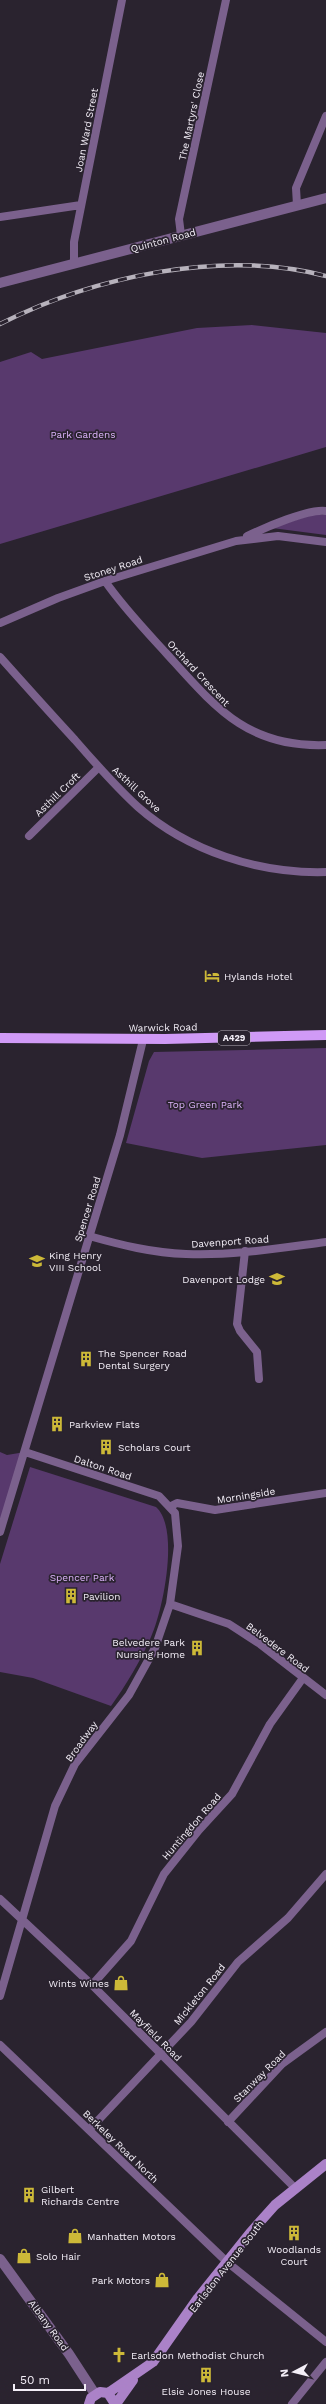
<svg xmlns="http://www.w3.org/2000/svg" width="326" height="2404" viewBox="0 0 326 2404" font-family="'Work Sans',sans-serif">
<style>
.green{fill:#58396d}
.lines{fill:none;stroke-linecap:round;stroke-linejoin:round}
.minor{stroke:#7b618d;stroke-width:8}
.tertiary{stroke:#7b618d;stroke-width:10}
.secondary{stroke:#ab82c8;stroke-width:10}
.primary{stroke:#d09af6;stroke-width:10}
.rail-casing{stroke:#b7b2bc;stroke-width:4.5}
.rail{stroke:#2a232f;stroke-width:3;stroke-dasharray:9;stroke-linecap:butt}
.labels{text-anchor:middle;stroke-width:3.5;stroke-linejoin:round;paint-order:stroke}
.shield{fill:#2a232f;stroke:#b7b1bb;stroke-width:1}
.shield-label{font-size:9px;font-weight:bold;fill:#f3eef7}
.street-label{font-size:10px;fill:#f3eef7;stroke:#2a232f}
.park-label{font-size:10px;fill:#dcb3fa;stroke:#2a232f}
.poi-label{font-size:10px;fill:#f3eef7;stroke:#2a232f;text-anchor:start}
</style>
<rect width="100%" height="100%" fill="#2a232f"/>
<path class="green" d="M252 325 326 333V447L0 544V362L31 352 42 359 197 328Z
M314 514 326 515V535L272 528Z
M326 1048V1145L202 1158 126 1143 149 1061 154 1052Z
M0 1452 7 1455 25 1452 0 1532Z
M30 1467 156 1507C180 1528 163 1611 151 1637 140 1662 126 1685 111 1706L33 1678 0 1672V1564Z"/>
<g class="lines">
<path class="minor" d="M297 205 296 188 326 116
M0 217 81 205
M181 235 179 219 226 0
M74 263V242L122 0
M247 536C264 528 310 508 326 511
M105 581C123 607 145 630 166 653 215 707 247 748 326 745
M0 623 58 598 105 581 236 541 278 536 326 542
M0 657C25 685 50 713 75 740 95 763 115 786 138 807 188 851 259 874 326 872
M29 836 99 767
M89 1236C121 1245 153 1253 186 1254 232 1256 280 1248 326 1242
M245 1251 237 1324 240 1331 257 1352 259 1379
M171 1506 177 1503 215 1510 326 1493
M0 1532 120 1135 143 1040
M170 1604 229 1624 260 1644 326 1695
M0 1899 92 1985 295 2188
M92 1985 131 1941 164 1874 199 1830 232 1794 270 1724 303 1678
M0 1996 55 1806 75 1764 129 1695 155 1648 170 1604 178 1546 175 1513 159 1496 25 1452
M0 2045 227 2262 326 2342
M228 2122 282 2064 326 2032
M89 2130 191 2022 238 1962 288 1918 326 1874
M292 2404 326 2362"/>
<path class="tertiary" d="M0 283 326 198
M0 2259 69 2354 95 2394"/>
<path class="secondary" d="M108 2393 153 2362 198 2298 250 2233 275 2205 326 2164
M89 2404 91 2398 100 2392 108 2393 115 2404
M116 2404 133 2380"/>
<path class="primary" d="M0 1038 165 1039 326 1035"/>
<g class="rail-casing">
<path id="rail" d="M0 324C95 276 222 249 326 276"/>
</g>
<use href="#rail" class="rail"/>
</g>
<defs>
<g id="hotel-bare" transform="scale(1.2)"><path d="M-6-4.5h1.5V1H6V5H4.5V3h-9V5H-6ZM-4 0a1.8 1.8 0 1 1 3.6 0ZM.5 0V-2.5h3Q6-2.5 6 0Z" fill="#cdb938" stroke="#2a232f" stroke-width="2.5" paint-order="stroke"/></g>
<g id="school-bare" transform="scale(1.2)"><path d="M0-5L7-2L0 1L-7-2ZM-4 1L0 2.5L4 1V4Q0 6-4 4Z" fill="#cdb938" stroke="#2a232f" stroke-width="2.5" paint-order="stroke"/></g>
<g id="building-bare" transform="scale(1.2)"><path d="M-4-6H4V6H1V3H-1V6H-4ZM-2.5-4.3h1.7v1.8h-1.7ZM.8-4.3h1.7v1.8H.8ZM-2.5-1h1.7V.8h-1.7ZM.8-1h1.7V.8H.8Z" fill="#cdb938" stroke="#2a232f" stroke-width="2.5" paint-order="stroke"/></g>
<g id="shop-bare" transform="scale(1.2)"><path d="M-5-2.5h2.3a2.7 3.5 0 0 1 5.4 0H5L5.5 6h-11ZM-1.5-2.5h3a1.5 2.3 0 0 0-3 0Z" fill="#cdb938" stroke="#2a232f" stroke-width="2.5" paint-order="stroke"/></g>
<g id="church-bare" transform="scale(1.2)"><path d="M-1.2-6h2.4v3.5h3.3v2.4h-3.3V6h-2.4V-.1h-3.3v-2.4h3.3Z" fill="#cdb938" stroke="#2a232f" stroke-width="2.5" paint-order="stroke"/></g>
</defs>
<g fill-rule="evenodd">
<use href="#hotel-bare" x="212" y="976"/>
<use href="#school-bare" x="37" y="1261"/>
<use href="#school-bare" x="277" y="1279"/>
<use href="#building-bare" x="86" y="1359"/>
<use href="#building-bare" x="57" y="1424"/>
<use href="#building-bare" x="106" y="1447"/>
<use href="#building-bare" x="71" y="1596"/>
<use href="#building-bare" x="197" y="1648"/>
<use href="#shop-bare" x="121" y="1983"/>
<use href="#building-bare" x="29" y="2195"/>
<use href="#building-bare" x="294" y="2233"/>
<use href="#shop-bare" x="75" y="2236"/>
<use href="#shop-bare" x="24" y="2256"/>
<use href="#shop-bare" x="162" y="2280"/>
<use href="#church-bare" x="119" y="2355"/>
<use href="#building-bare" x="206" y="2375"/>
</g>
<g class="labels">
<rect class="shield" x="218" y="1031" width="32" height="14" rx="3"/>
<g class="shield-label">
<text x="234" y="1041">A429</text>
</g>
<g class="street-label">
<text transform="translate(191 116) rotate(-78)" y="4">The Martyrs' Close</text>
<text transform="translate(86 130) rotate(-79)" y="4">Joan Ward Street</text>
<text transform="translate(163 240) rotate(-15)" y="4">Quinton Road</text>
<text transform="translate(113 568) rotate(-18)" y="4">Stoney Road</text>
<text transform="translate(199 673) rotate(47)" y="4">Orchard Crescent</text>
<text transform="translate(137 789) rotate(43)" y="4">Asthill Grove</text>
<text transform="translate(57 794) rotate(-44)" y="4">Asthill Croft</text>
<text transform="translate(163 1027) rotate(-1)" y="4">Warwick Road</text>
<text transform="translate(87 1209) rotate(-73)" y="4">Spencer Road</text>
<text transform="translate(230 1241) rotate(-4)" y="4">Davenport Road</text>
<text transform="translate(103 1467) rotate(18)" y="4">Dalton Road</text>
<text transform="translate(246 1495) rotate(-9)" y="4">Morningside</text>
<text transform="translate(278 1647) rotate(37)" y="4">Belvedere Road</text>
<text transform="translate(81 1741) rotate(-54)" y="4">Broadway</text>
<text transform="translate(191 1826) rotate(-49)" y="4">Huntingdon Road</text>
<text transform="translate(199 1994) rotate(-51)" y="4">Mickleton Road</text>
<text transform="translate(156 2035) rotate(45)" y="4">Mayfield Road</text>
<text transform="translate(259 2076) rotate(-45)" y="4">Stanway Road</text>
<text transform="translate(121 2146) rotate(44)" y="4">Berkeley Road North</text>
<text transform="translate(226 2266) rotate(-52)" y="4">Earlsdon Avenue South</text>
<text transform="translate(49 2325) rotate(54)" y="4">Albany Road</text>
</g>
<g class="park-label">
<text x="83" y="438">Park Gardens</text>
<text x="205" y="1108">Top Green Park</text>
<text x="82" y="1581">Spencer Park</text>
</g>
<g class="poi-label">
<text x="224" y="980">Hylands Hotel</text>
<text x="49" y="1259">King Henry<tspan x="49" dy="12">VIII School</tspan></text>
<text x="265" y="1283" text-anchor="end">Davenport Lodge</text>
<text x="98" y="1357">The Spencer Road<tspan x="98" dy="12">Dental Surgery</tspan></text>
<text x="69" y="1428">Parkview Flats</text>
<text x="118" y="1451">Scholars Court</text>
<text x="83" y="1600">Pavilion</text>
<text x="185" y="1646" text-anchor="end">Belvedere Park<tspan x="185" dy="12">Nursing Home</tspan></text>
<text x="109" y="1987" text-anchor="end">Wints Wines</text>
<text x="41" y="2193">Gilbert<tspan x="41" dy="12">Richards Centre</tspan></text>
<text x="87" y="2240">Manhatten Motors</text>
<text x="294" y="2253" text-anchor="middle">Woodlands<tspan x="294" dy="12">Court</tspan></text>
<text x="36" y="2260">Solo Hair</text>
<text x="150" y="2284" text-anchor="end">Park Motors</text>
<text x="131" y="2359">Earlsdon Methodist Church</text>
<text x="206" y="2395" text-anchor="middle">Elsie Jones House</text>
</g>
</g>
<g transform="translate(294 2372) rotate(263)" stroke="#2a232f" stroke-width="3" paint-order="stroke">
<path d="M0-3L7 15L0 10L-7 15Z" fill="#f3eef7"/>
<text y="-6" font-size="11" font-weight="bold" text-anchor="middle" fill="#f3eef7">N</text>
</g>
<path d="M14 2384v6h71v-6" fill="none" stroke="#f3eef7" stroke-width="2"/>
<text x="20" y="2384" font-size="12" fill="#f3eef7" stroke="#2a232f" stroke-width="3" paint-order="stroke">50 m</text>
</svg>
